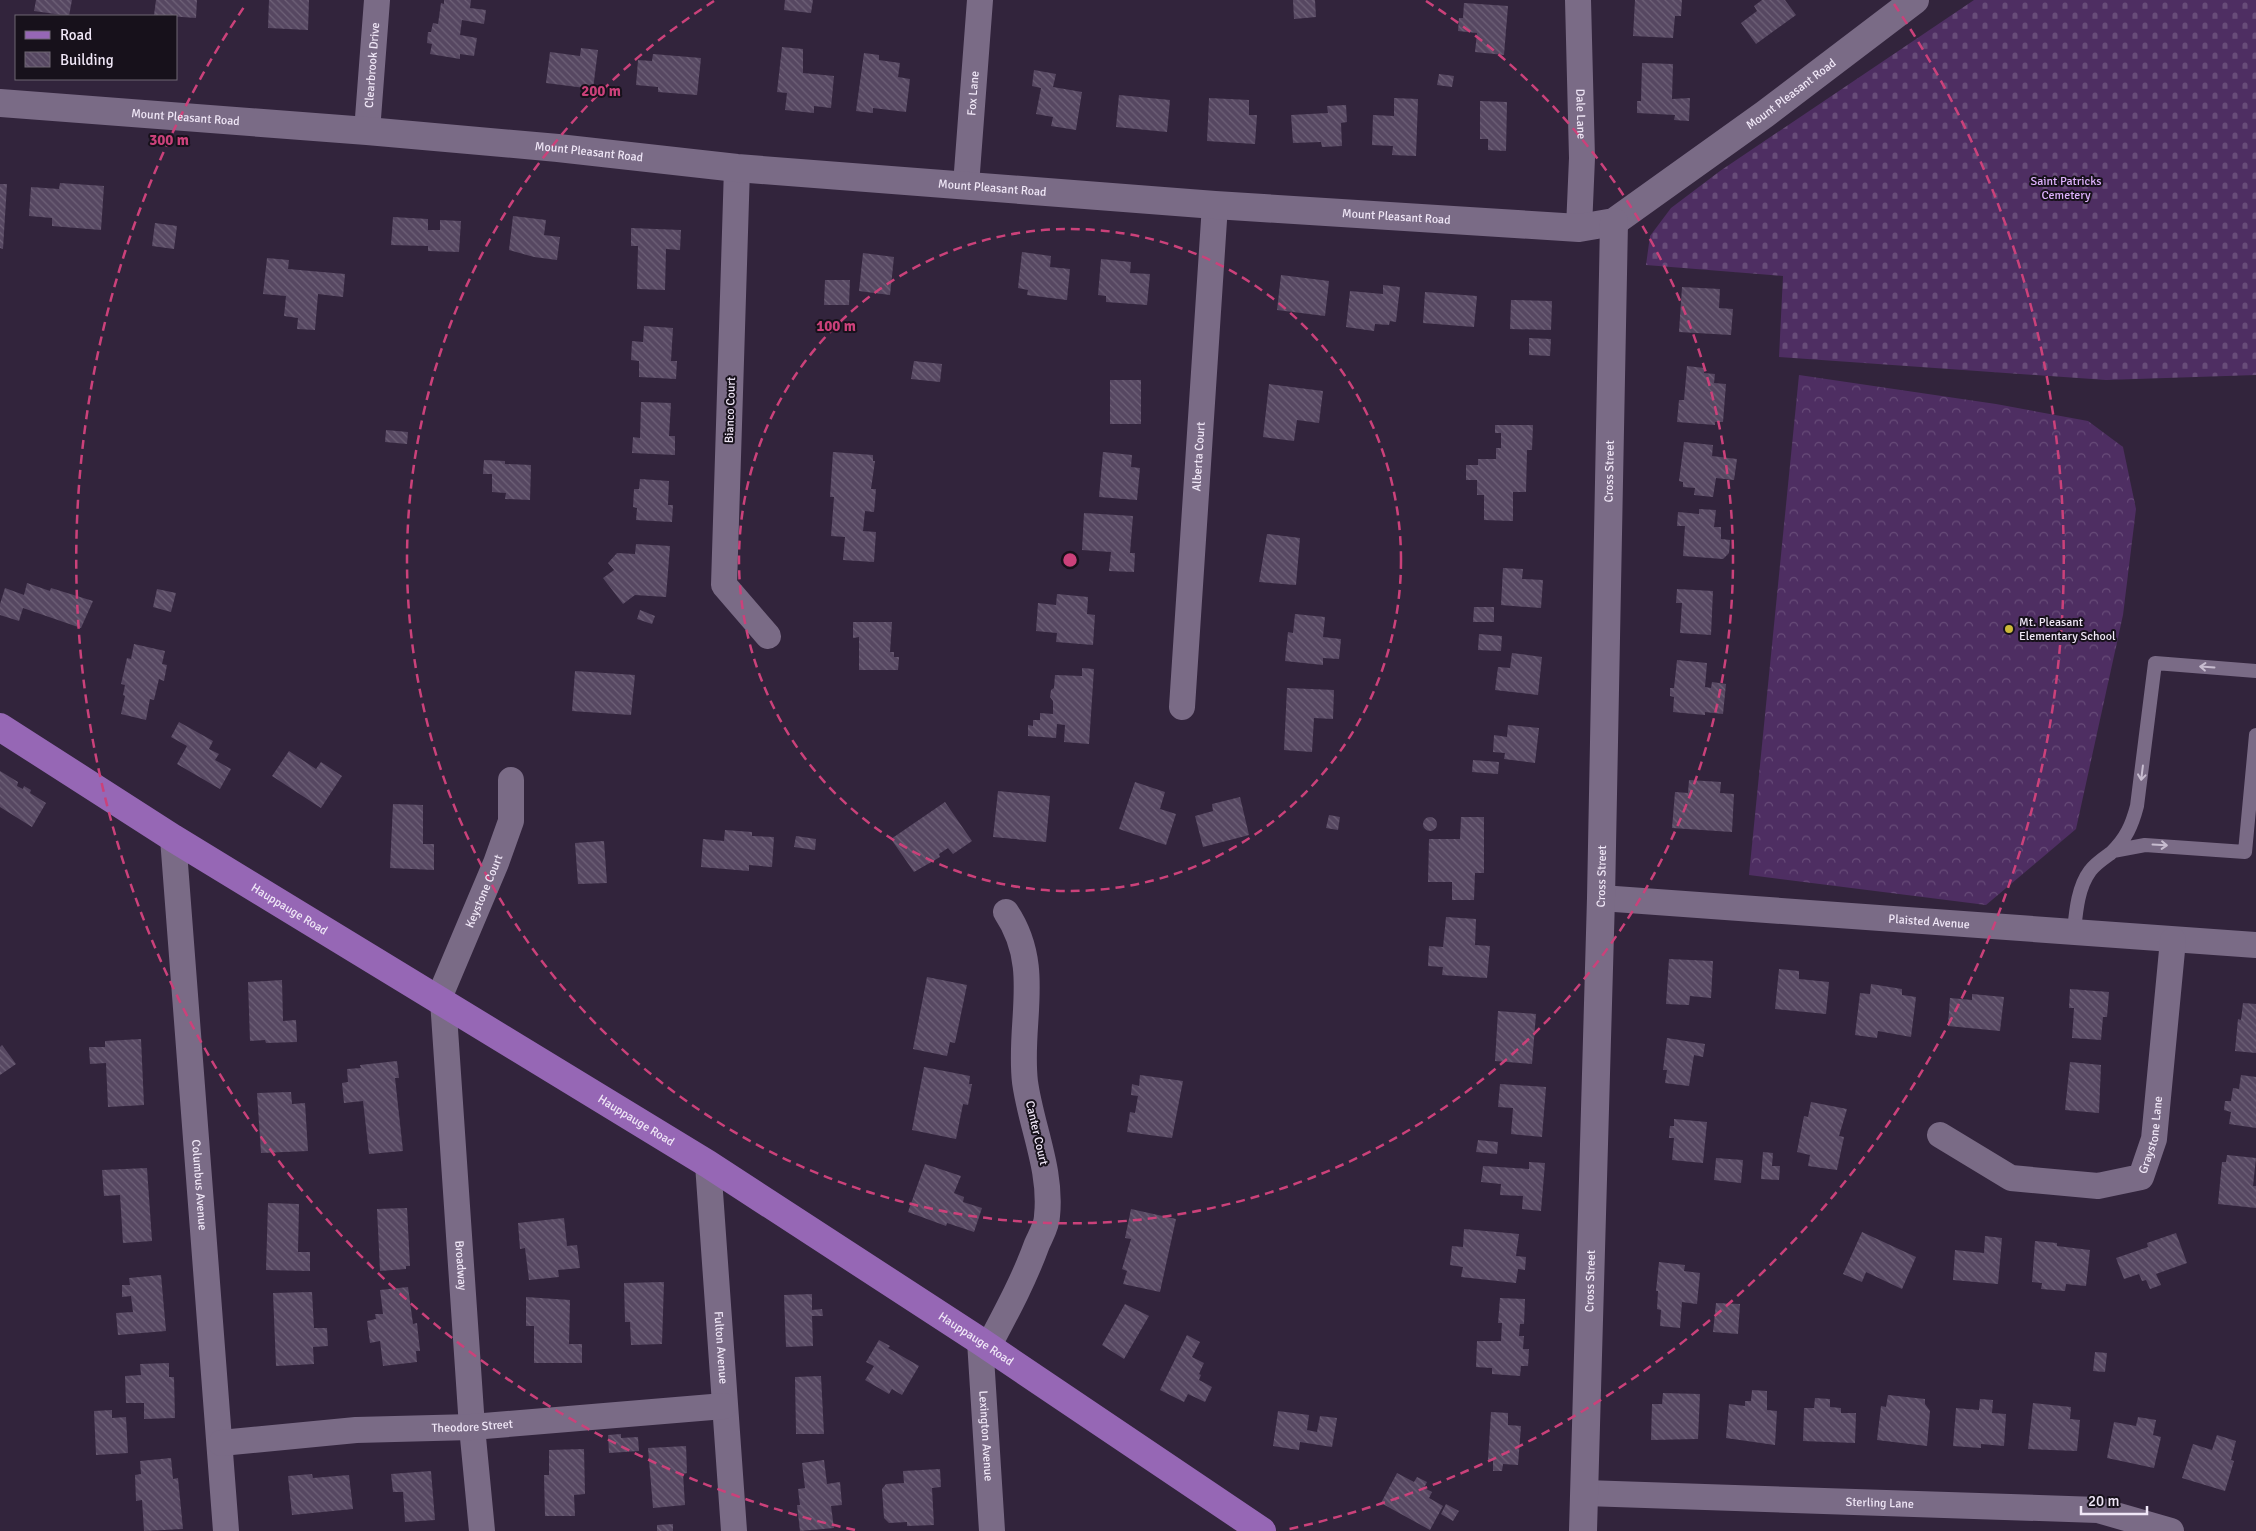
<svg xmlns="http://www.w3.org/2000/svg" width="2256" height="1531" viewBox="0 0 2256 1531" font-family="Signika,sans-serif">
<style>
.forest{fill:url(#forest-crowns)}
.cemetery{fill:url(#cemetery-stones)}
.building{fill:url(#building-back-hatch)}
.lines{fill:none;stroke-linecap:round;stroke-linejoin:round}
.service{stroke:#7a6b86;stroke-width:14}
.minor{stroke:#7a6b86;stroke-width:26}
.tertiary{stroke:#7a6b86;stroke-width:28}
.primary{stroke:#9667b5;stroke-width:28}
.oneway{stroke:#c7bccf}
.ring{fill:none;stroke:#cb417a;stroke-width:2.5;stroke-dasharray:9 6}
.poi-dot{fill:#ccb938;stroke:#17111b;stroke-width:2}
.labels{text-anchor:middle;stroke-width:4;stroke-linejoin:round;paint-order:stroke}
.street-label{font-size:12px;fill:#f0e7f7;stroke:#17111b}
.park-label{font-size:12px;fill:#deb2fd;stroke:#17111b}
.poi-label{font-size:12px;fill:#f0e7f7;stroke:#17111b;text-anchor:start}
.centre{fill:#cb417a;stroke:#17111b;stroke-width:2.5}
.ring-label{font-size:15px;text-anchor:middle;font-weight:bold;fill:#cb417a;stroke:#17111b;stroke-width:4;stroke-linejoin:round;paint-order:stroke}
</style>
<defs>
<pattern id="forest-crowns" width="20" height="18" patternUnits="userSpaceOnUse" patternTransform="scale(1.25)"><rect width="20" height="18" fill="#4e2e62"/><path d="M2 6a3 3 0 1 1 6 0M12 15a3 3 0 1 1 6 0" fill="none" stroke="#684c79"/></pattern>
<pattern id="cemetery-stones" width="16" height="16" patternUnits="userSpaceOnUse" patternTransform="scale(1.25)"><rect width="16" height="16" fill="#4e2e62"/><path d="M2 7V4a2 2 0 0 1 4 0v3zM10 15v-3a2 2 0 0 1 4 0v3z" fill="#684c79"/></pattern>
<pattern id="building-back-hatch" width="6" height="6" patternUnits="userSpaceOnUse" patternTransform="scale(1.25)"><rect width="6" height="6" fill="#564761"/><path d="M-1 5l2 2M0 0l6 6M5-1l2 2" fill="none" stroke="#6f6278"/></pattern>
</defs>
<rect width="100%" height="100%" fill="#32243c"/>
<path class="forest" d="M1799 375 1996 404 2088 421 2123 447 2136 509 2123 615 2076 829 1986 905 1749 875Z"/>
<path class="cemetery" d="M1974 0H2256V375L2106 380 1779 357 1783 276 1646 265 1650 236 1671 208 1720 171Z"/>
<path class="building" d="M36 0H72L69 16 34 11Z
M156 0H197L196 18 154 15Z
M269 0H309L308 30 268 28Z
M444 0H471L470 8 486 10 484 24 462 20 460 35 477 38 474 56 460 54V59L430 54 432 44 427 43 428 32H431L433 23 438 24 441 3 444 4Z
M785 0H813L811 13 784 10Z
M1293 0H1315L1316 17 1294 19Z
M1635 0H1682L1681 16H1675L1673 38 1633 36Z
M1762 0H1785L1796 15 1756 44 1741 23 1757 11 1754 6Z
M1464 3 1508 6 1504 55 1475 52 1477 33 1458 31 1459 18H1463Z
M782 47 803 49V73L834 76 831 108 814 106V113L785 110 787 93 777 92Z
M581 48 598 50 593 89 546 83 550 52 580 56Z
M864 53 879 55V60L900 63 898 77 910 79 906 112 873 108V113L856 111Z
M653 54 701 58 697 95 658 92V87L636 85 638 60 652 61Z
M1642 63 1673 64 1672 99 1690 98 1689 121 1674 120 1675 115 1637 113V101H1641Z
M1034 70 1056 74 1053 87 1082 92 1076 130 1051 126 1053 117 1036 114 1041 88 1032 86Z
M1439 74 1454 76 1452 87 1437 85Z
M1119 95 1170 100 1167 132 1116 127Z
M1209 98 1249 100V115H1257L1255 144 1207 141Z
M1394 98 1418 99 1416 156 1392 155 1393 146 1372 145 1373 115 1394 116Z
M1480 101 1507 102 1506 151 1488 150V139H1480Z
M1346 105 1347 122 1341 123 1342 146 1322 147 1321 142 1293 143 1291 115 1328 113 1327 106Z
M60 183 104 186 101 230 52 226V218L29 216 31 187 59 189Z
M0 184H7L3 249 0 248Z
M513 216 546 220 544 235 560 237 557 260 534 257 509 250Z
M393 217 428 219V230H440V220L461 221 459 252 428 251V246L391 245Z
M155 223 177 226 174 249 152 246Z
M631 228 681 230 680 250 666 249 665 290 637 289 638 246H631Z
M1022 252 1051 256 1050 267 1070 269 1067 300 1027 295 1028 290 1018 288Z
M863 253 894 257 890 295 859 291Z
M267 258 289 260 288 269 345 274 343 297 318 294 315 330 297 329 298 318 284 316 286 296 263 294Z
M1101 259 1131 262 1130 273 1150 274 1147 305 1106 302V296L1098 295Z
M1281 275 1329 281 1325 316 1277 310Z
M825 280H850L849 305H824Z
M1383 285 1400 287 1396 322 1390 321 1389 325 1375 324 1374 331 1346 327 1350 291 1383 294Z
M1682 287 1720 289 1719 308 1733 309 1731 335 1679 332Z
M1425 292 1477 296 1474 327 1423 323Z
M1511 300 1552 301 1551 330 1510 329Z
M644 326 673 328 671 361H677L676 379 639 377V361L631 360 632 341 643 342Z
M1529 338 1551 339 1550 356 1529 355Z
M914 361 942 364 940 382 911 379Z
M1687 366 1704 368V373L1715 374 1714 383 1726 384 1723 422H1715V425L1677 422 1679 400H1684Z
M1110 380H1141V424H1110Z
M1269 384 1323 391 1319 423 1297 420 1294 441 1263 437Z
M641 402 671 403 669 436H675V455L632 453 633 437 640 438Z
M1495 425H1533L1532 450H1527L1526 492H1513V521L1484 520V495H1477V480H1466V465H1478V459H1496V448H1501V433H1495Z
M386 430 408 432 407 444 385 442Z
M1684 442 1713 445 1712 456 1737 459 1734 480 1716 478 1713 497 1694 495 1695 488 1683 487V482L1679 481Z
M833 452 873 455V461H875L871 489H876L874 512 865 511 863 531 876 532 874 562 843 560 845 537 831 536 834 497H830Z
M1103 452 1132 455 1131 467 1140 468 1137 500 1099 497Z
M484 460 505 461V464L531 465 530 500 505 499 506 493 492 492V474H483Z
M640 479 669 481 668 505H673L672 522 636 520 637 508 633 507 634 489H639Z
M1699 509 1716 510 1714 527H1721V539L1730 540 1729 553 1723 559 1683 556 1685 526H1677L1678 512 1699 514Z
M1084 513 1133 516 1130 553H1135L1134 572 1109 571 1111 552 1082 550Z
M1267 534 1300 538 1296 585 1259 582Z
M636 544 670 546 666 597 635 595 623 604 603 578 614 570 608 563 617 553 635 554Z
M1503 568 1523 569 1522 579 1543 580 1541 608 1501 605Z
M27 583 50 591 51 588 93 601 81 628 23 608 19 621 0 615V604L5 588 24 595Z
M157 589 176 593 171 612 153 607Z
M1677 589 1713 591 1711 635 1680 633 1682 603H1676Z
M1057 594 1088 597 1087 614 1095 615 1093 645 1056 642 1057 633 1036 631 1038 603 1056 605Z
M1474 607H1494V622H1473Z
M640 610 655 616 652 624 637 619Z
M1295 614 1325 617 1323 637 1341 639 1339 659 1323 658V665L1285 661 1288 632 1293 633Z
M853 622H892L890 652H894V657H899L898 670H859V637L853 638Z
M1479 634 1502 636 1501 651 1478 650Z
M134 644 165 651 162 664 167 665 164 681 159 679 154 700 150 699 146 720 121 714 125 696 123 695 125 685 121 684 127 658 131 659Z
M1512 653 1542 657 1538 695 1495 690 1498 667 1510 668Z
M1677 660 1707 663 1705 687 1711 688 1712 682 1726 684 1723 714 1705 712V715L1673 712 1674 697 1670 696V688H1674Z
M1082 668 1094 669 1089 744 1064 742 1065 725 1057 724 1056 738 1028 736V725L1033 726V720H1040V713L1053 714V701L1050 697 1051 690 1054 688 1055 675 1082 676Z
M575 671 635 675 631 715 572 711Z
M1287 688 1334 690 1333 719 1314 718 1312 752 1284 750Z
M179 722 213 741 209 749 219 754 215 760 231 769 220 789 177 764 187 746 171 737Z
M1508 725 1539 728 1535 763 1504 759 1505 753 1493 752 1494 735 1507 737Z
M289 751 316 769 321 762 342 776 321 808 272 776Z
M1473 760 1499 762 1498 774 1472 772Z
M0 771 18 782 17 786 23 789 24 786 31 790 30 793 46 803 32 827 0 807Z
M1689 780 1721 782 1720 793 1734 794 1732 832 1672 828 1675 792 1688 793Z
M1135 782 1165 792 1160 809 1176 814 1166 845 1119 829Z
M998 791 1050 796 1046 842 993 837Z
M1240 797 1249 835 1203 847 1195 816 1213 811 1212 804Z
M945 802 972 841 953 854 948 848 939 854 940 857 914 872 891 839Z
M393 804 423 805V844H434V870L390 868Z
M1329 815 1340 817 1338 830 1326 828Z
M1461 817H1484V873H1475L1474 900H1452V882H1428L1429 839H1460Z
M1423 824a7 7 0 1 1 14 0a7 7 0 1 1-14 0Z
M725 830 752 832V836L774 837 772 867 749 865V871L701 867 703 839 724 841Z
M796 836 816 839 815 850 794 847Z
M604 841 607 883 578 884 575 843Z
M1446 917 1476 919 1475 945 1490 946 1487 978 1442 975 1443 967 1428 966 1429 946 1443 947Z
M1669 959 1713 961 1711 998 1690 996 1689 1005 1666 1004Z
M1779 969 1799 971V979L1829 982 1826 1014 1775 1009Z
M927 977 967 985 955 1043 950 1042 947 1056 913 1049Z
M282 980 283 1021 296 1020 297 1042 266 1043 265 1040 250 1041 248 982Z
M1871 984 1902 989V995L1916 997 1911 1037 1878 1031 1877 1038 1855 1035 1860 993 1870 994Z
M2070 989 2109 992 2107 1017H2103L2101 1040 2072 1038 2074 1008H2069Z
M1972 994 2004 997 2000 1031 1948 1026 1950 998 1972 1000Z
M2243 1003 2256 1004V1053L2235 1051 2238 1019 2241 1020Z
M1498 1011 1536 1014 1532 1064 1495 1061Z
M1667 1038 1705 1044 1703 1057 1694 1055 1689 1086 1665 1083 1667 1070H1663Z
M141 1039 144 1105 108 1107 106 1063 90 1064 89 1047H105V1041Z
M2 1045 16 1064 0 1075V1047Z
M397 1061 399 1078H395L403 1151 369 1154 363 1101 344 1103 342 1083 348 1082 347 1069 361 1068 360 1065Z
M2070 1062 2101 1065 2099 1113 2065 1110Z
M924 1067 970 1076 969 1084H972L968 1105 963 1104 956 1139 912 1130Z
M1140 1075 1183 1081 1172 1138 1127 1132 1130 1112 1135 1113 1138 1096 1131 1095 1132 1084 1139 1086Z
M2241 1075 2256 1077V1128L2229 1124 2231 1112 2224 1110 2225 1101H2231L2233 1088 2239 1089Z
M1500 1084 1546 1087 1542 1137 1511 1134 1513 1108 1498 1107Z
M291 1092 292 1104 305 1103 308 1151 261 1153 257 1093Z
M1811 1102 1847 1109 1839 1136 1844 1137 1837 1170 1808 1166 1810 1155 1797 1152 1804 1116 1808 1117Z
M1674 1119 1707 1122 1703 1163 1672 1160 1674 1138H1669L1670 1126H1674Z
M1478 1140 1498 1142 1497 1154 1476 1152Z
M1763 1152 1773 1153 1772 1166H1780L1779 1180 1761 1179Z
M2227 1155 2256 1158 2253 1186H2256V1208L2218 1204 2222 1162H2226Z
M1716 1158 1743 1160 1741 1183 1714 1180Z
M1529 1162 1545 1163 1541 1211 1522 1209 1523 1196 1500 1195 1501 1184 1481 1182 1483 1166 1529 1169Z
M925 1164 961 1176 954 1193 964 1197 963 1202 982 1208 974 1232 947 1223 946 1226 908 1212Z
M147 1168 152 1241 123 1243 120 1195 104 1196 102 1170Z
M268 1203 299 1204 298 1252H310V1271L266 1270Z
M407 1208 410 1266H406V1269L380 1271 377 1209Z
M1131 1209 1176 1219 1160 1292 1123 1284 1127 1271 1122 1269 1131 1239 1125 1238Z
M564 1218 567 1246 577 1245 580 1268 558 1270 559 1277 529 1280 525 1248 520 1249 518 1223Z
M1464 1229 1519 1234 1516 1256 1526 1257 1525 1270 1518 1269 1516 1283 1461 1277 1463 1267 1450 1265 1452 1246 1463 1247Z
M1862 1232 1916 1257 1902 1289 1866 1272 1862 1282 1843 1274Z
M2176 1233 2187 1263 2156 1274 2161 1285 2150 1289 2146 1280 2142 1281 2139 1274 2124 1279 2116 1258 2148 1247 2147 1243Z
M1985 1236 2002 1238 1998 1284 1953 1280 1955 1250 1984 1253Z
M2035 1241 2057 1243V1246L2090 1250 2086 1286 2066 1284 2065 1291 2041 1289 2042 1283 2032 1282Z
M1659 1262 1685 1265 1684 1271 1700 1273 1697 1304 1682 1302 1680 1328 1660 1326 1661 1310 1657 1309 1658 1291H1656Z
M161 1275 166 1331 118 1335 116 1313 133 1312 131 1296 122 1297V1285H130L129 1278Z
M664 1282 662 1344 631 1345 630 1322H625L624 1283Z
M408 1287 413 1324 417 1323 420 1351H416L417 1362 383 1366 380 1341 370 1343 367 1321 376 1319 375 1314H383L380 1290Z
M312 1292 314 1328H327L328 1346 313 1347 314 1364 276 1366 273 1293Z
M812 1294V1310L822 1309 823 1316H812L813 1346 786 1347 784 1295Z
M526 1297 570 1300 569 1344H582V1363H534V1326H526Z
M1500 1298 1525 1299 1524 1324H1520L1519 1336H1524L1523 1349H1529L1528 1366H1521L1520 1376 1492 1374V1368L1476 1367 1477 1341H1501L1502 1323H1498Z
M1716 1303 1740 1304 1738 1334 1713 1332Z
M1125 1304 1149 1316 1124 1359 1102 1345Z
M1187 1335 1200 1342 1192 1357 1204 1363 1199 1374 1201 1375 1199 1380 1212 1387 1205 1402 1188 1394 1184 1402 1160 1390Z
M879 1340 890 1346 888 1348 919 1366 902 1395 892 1389 889 1394 865 1380 874 1366 866 1362Z
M2095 1352 2107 1353 2105 1372 2093 1371Z
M169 1363V1377H174L175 1418 144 1419V1403H126L125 1376 141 1375 140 1364Z
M821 1376 824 1434H796L795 1377Z
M1752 1390 1767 1391V1410L1777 1411 1775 1445 1726 1438 1729 1404 1745 1406V1401H1751Z
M1663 1393 1700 1394 1698 1439 1651 1440 1652 1404H1662Z
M1888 1395 1925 1399V1404L1930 1411 1927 1446 1877 1440 1881 1406 1886 1407Z
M1815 1398 1830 1399V1407L1841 1408V1413H1856L1855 1443 1803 1441 1804 1408H1814Z
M1980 1399 1993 1400 1992 1413 2006 1414 2004 1446 1981 1444V1448L1953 1446 1956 1408 1979 1410Z
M2033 1403 2071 1407 2070 1419 2080 1420 2077 1451 2028 1449Z
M112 1410V1418L126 1417 128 1453 96 1455 94 1411Z
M1278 1411 1309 1415 1307 1430 1317 1432 1320 1416 1337 1418 1332 1447 1300 1442 1299 1450 1273 1446Z
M1491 1412 1508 1413V1425L1521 1426 1518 1465 1503 1464 1502 1471H1493V1460H1488Z
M2138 1417 2156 1420 2153 1435 2161 1437 2154 1468 2107 1458 2114 1422 2136 1426Z
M621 1434V1438L638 1437 639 1451 609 1453 608 1435Z
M2217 1435 2236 1441 2231 1460 2234 1461 2225 1491 2182 1478 2193 1444 2212 1450Z
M686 1446 687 1473 683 1474 685 1505 653 1508 648 1448Z
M584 1449 585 1494 574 1495 575 1516H545L544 1475H549V1450Z
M171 1458 173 1479 178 1478 183 1529 144 1531 142 1500 136 1501 135 1475 141 1474 140 1461Z
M824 1460 827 1484 840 1482 842 1505 831 1506 834 1528 800 1531 797 1505H800L798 1489 805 1488 802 1463Z
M940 1469 941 1487 932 1488 934 1525 907 1526V1522L889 1523 884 1518 882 1489 886 1484 904 1483 903 1471Z
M431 1471 435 1520 405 1522 403 1492H393L391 1474Z
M1397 1473 1414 1482 1417 1477 1427 1482 1424 1488 1432 1492 1429 1498 1443 1506 1430 1530 1381 1503Z
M312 1474 313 1478 349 1475 353 1509 292 1515 288 1476Z
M1446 1504 1459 1511 1453 1521 1441 1514Z
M673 1524V1531H657V1525Z"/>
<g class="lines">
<path class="service" d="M2113 851 2145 845 2245 852 2256 735
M2074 931C2076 911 2078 887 2090 871 2095 864 2104 858 2111 853 2126 839 2132 825 2137 806L2155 663 2256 671"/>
<g class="minor">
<path id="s1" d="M1578 0 1582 158 1579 228"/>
<path id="s2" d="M367 131 377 0"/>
<path d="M737 168 724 585 768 636"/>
<path id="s3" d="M966 185 980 0"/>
<path id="s4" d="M1182 707 1215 205"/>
<path id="s5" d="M173 838 226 1531"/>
<path id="s6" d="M1601 898 2256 945"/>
<path id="s7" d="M439 998 496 863 511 821V780"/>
<path id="s8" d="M443 1000 472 1427 482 1531"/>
<path id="s9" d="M1940 1135 2011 1178 2098 1186 2141 1177 2154 1139 2173 940"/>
<path id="s10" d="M708 1164 734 1531"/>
<path id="s11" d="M980 1341 992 1531"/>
<path d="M988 1347C1006 1313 1024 1280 1037 1244 1041 1235 1047 1225 1047 1216 1052 1170 1031 1126 1025 1082 1018 1022 1043 967 1006 912"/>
<path id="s12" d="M221 1443 356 1430 472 1427 724 1406"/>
<path id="s13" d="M1585 1493 2098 1510 2171 1531"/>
</g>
<g class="tertiary">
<path id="s14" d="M0 103 367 131 558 148 737 168 1215 205 1579 228 1614 222 1765 114 1915 0"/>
<path id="s15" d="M1583 1531 1601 898 1614 222"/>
</g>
<path class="primary" id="s16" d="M0 727 173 838 708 1164 980 1341 1262 1531"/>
</g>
<defs><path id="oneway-shaft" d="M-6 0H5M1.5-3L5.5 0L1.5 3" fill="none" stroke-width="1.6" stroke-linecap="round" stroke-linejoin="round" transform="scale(1.25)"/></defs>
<g class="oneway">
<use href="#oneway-shaft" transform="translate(2207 667) rotate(-176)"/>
<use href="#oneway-shaft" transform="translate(2142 773) rotate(97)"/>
<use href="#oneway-shaft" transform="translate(2160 845) rotate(3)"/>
</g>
<g class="ring">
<circle cx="1070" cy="560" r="331"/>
<path d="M1426 1A663 663 0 1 1 714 1"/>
<path d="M855 1530A994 994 0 0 1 246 4M1894 4A994 994 0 0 1 1285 1530"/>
</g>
<circle class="poi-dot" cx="2009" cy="629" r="5"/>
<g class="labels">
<g class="street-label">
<text dy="4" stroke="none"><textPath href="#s2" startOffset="66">Clearbrook Drive</textPath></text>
<text dy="4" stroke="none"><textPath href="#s3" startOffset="92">Fox Lane</textPath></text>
<text dy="4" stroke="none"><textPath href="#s14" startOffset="1838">Mount Pleasant Road</textPath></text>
<text dy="4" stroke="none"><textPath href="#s1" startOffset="114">Dale Lane</textPath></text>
<text dy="4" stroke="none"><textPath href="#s14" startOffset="186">Mount Pleasant Road</textPath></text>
<text dy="4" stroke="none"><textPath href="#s14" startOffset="591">Mount Pleasant Road</textPath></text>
<text dy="4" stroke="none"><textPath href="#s14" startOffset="996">Mount Pleasant Road</textPath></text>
<text dy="4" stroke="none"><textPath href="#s14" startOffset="1401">Mount Pleasant Road</textPath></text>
<text transform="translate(730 410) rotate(-88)" y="4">Bianco Court</text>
<text dy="4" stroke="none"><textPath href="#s4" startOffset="251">Alberta Court</textPath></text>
<text dy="4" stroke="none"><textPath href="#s15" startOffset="1060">Cross Street</textPath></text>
<text dy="4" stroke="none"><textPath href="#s15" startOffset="655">Cross Street</textPath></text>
<text dy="4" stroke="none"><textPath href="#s7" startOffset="116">Keystone Court</textPath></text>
<text dy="4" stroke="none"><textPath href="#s16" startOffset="342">Hauppauge Road</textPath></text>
<text dy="4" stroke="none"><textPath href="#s6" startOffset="329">Plaisted Avenue</textPath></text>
<text dy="4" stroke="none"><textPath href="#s16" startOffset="748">Hauppauge Road</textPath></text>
<text transform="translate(1037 1133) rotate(77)" y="4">Canter Court</text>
<text dy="4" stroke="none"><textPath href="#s9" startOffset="258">Graystone Lane</textPath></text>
<text dy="4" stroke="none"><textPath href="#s5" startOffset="348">Columbus Avenue</textPath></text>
<text dy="4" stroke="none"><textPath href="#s8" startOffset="266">Broadway</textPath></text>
<text dy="4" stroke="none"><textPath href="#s15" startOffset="250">Cross Street</textPath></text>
<text dy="4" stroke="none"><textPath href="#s16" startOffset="1152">Hauppauge Road</textPath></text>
<text dy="4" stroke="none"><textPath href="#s10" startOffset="184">Fulton Avenue</textPath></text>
<text dy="4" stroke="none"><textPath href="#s12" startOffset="252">Theodore Street</textPath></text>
<text dy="4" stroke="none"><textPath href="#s11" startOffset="95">Lexington Avenue</textPath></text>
<text dy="4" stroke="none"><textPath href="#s13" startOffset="295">Sterling Lane</textPath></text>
</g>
<g class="park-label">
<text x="2066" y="185">Saint Patricks<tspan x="2066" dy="14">Cemetery</tspan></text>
</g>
<g class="poi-label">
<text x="2019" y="626">Mt. Pleasant<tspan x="2019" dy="14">Elementary School</tspan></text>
</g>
</g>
<circle cx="1070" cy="560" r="8" class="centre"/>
<g class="ring-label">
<text x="601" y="96">200 m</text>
<text x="169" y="145">300 m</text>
<text x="836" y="331">100 m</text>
</g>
<rect x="15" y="15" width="162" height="65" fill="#17111b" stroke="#6e6773"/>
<rect x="25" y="31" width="25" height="8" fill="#9667b5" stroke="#6e6773"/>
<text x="60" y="40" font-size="15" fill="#f0e7f7">Road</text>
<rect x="25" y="52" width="25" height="15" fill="url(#building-back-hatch)" stroke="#6e6773"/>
<text x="60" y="65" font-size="15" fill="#f0e7f7">Building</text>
<path d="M2081 1506v8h66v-8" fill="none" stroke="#f0e7f7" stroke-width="2.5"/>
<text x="2088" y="1506" font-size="15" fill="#f0e7f7" stroke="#17111b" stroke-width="4" paint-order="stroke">20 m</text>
</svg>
